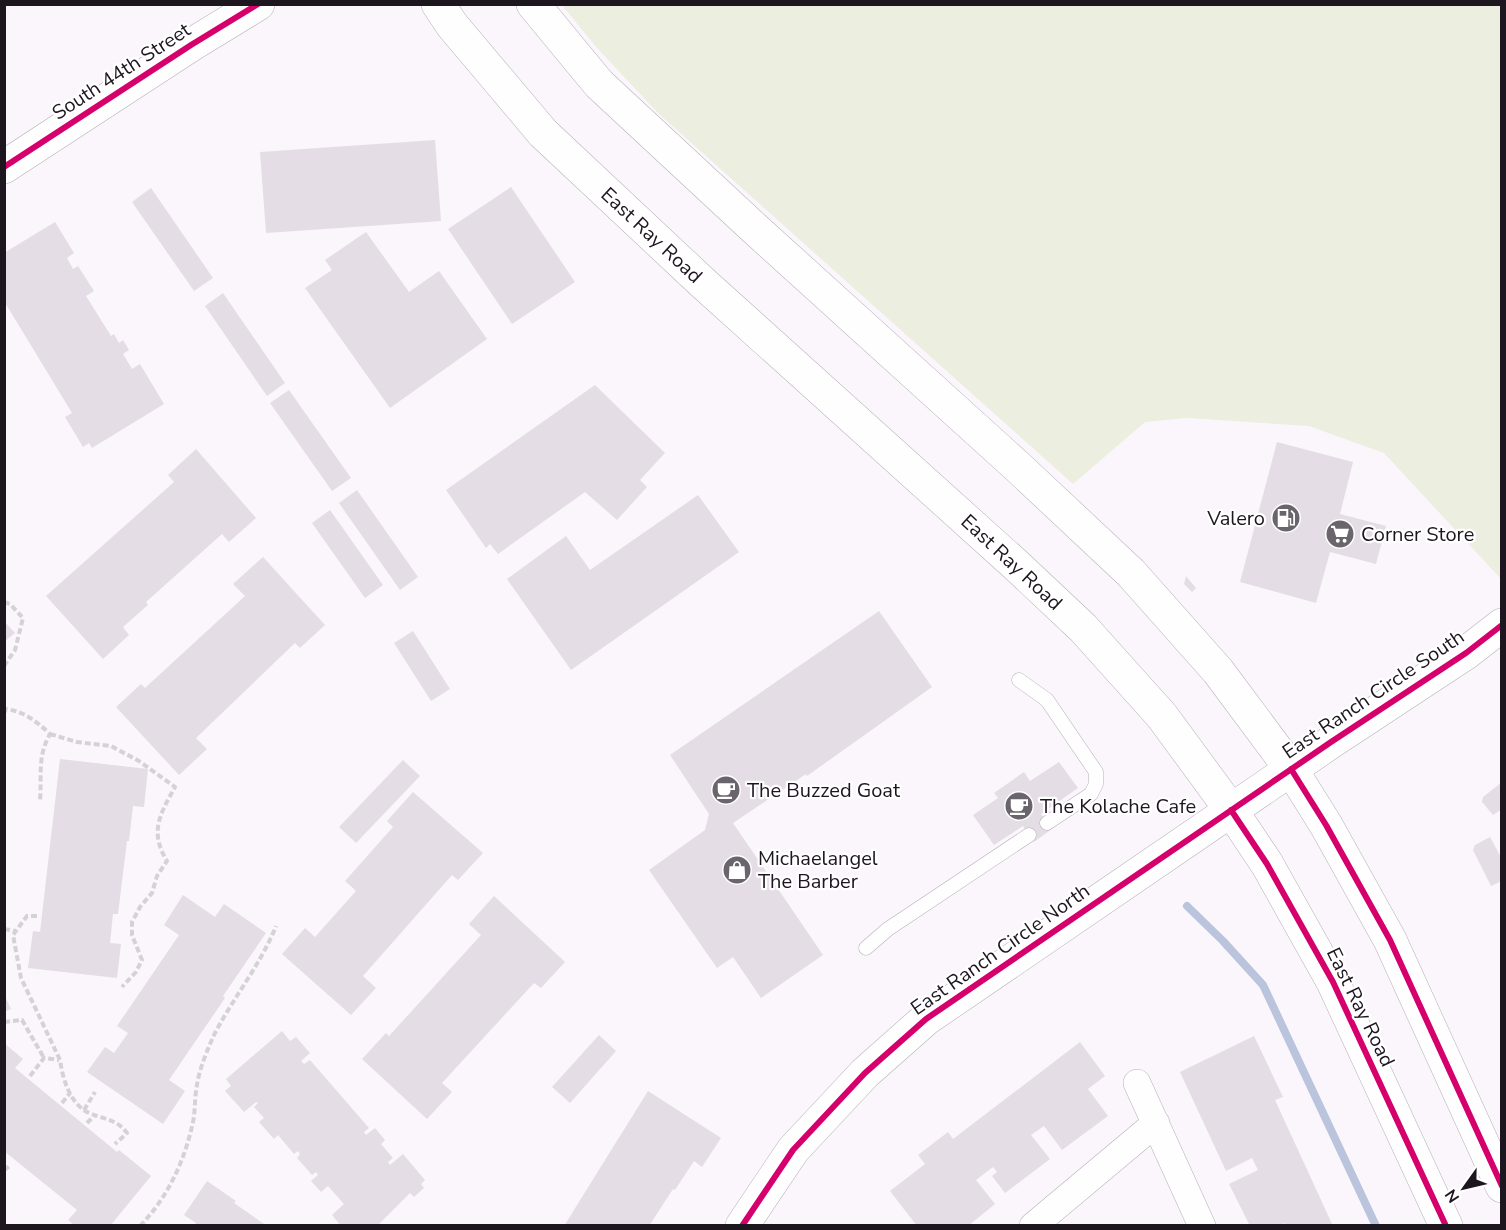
<svg xmlns="http://www.w3.org/2000/svg" width="1506" height="1230" viewBox="0 0 1506 1230" font-family="'Nunito Sans',sans-serif">
<style>
.green{fill:#eceedf}
.lines{fill:none;stroke-linecap:round;stroke-linejoin:round}
.stream{stroke:#bac4dc;stroke-width:8}
.building{fill:#e4dde5}
.service-casing{stroke:#b5b0b7;stroke-width:15}
.minor-casing{stroke:#b5b0b7;stroke-width:28}
.tertiary-casing{stroke:#b5b0b7;stroke-width:34}
.secondary-casing{stroke:#b5b0b7;stroke-width:34}
.path{stroke:#d4d2d5;stroke-width:4;stroke-dasharray:6 3;stroke-linecap:butt}
.service{stroke:#fefefe;stroke-width:14}
.minor{stroke:#fefefe;stroke-width:27}
.tertiary{stroke:#fefefe;stroke-width:33}
.secondary{stroke:#fefefe;stroke-width:33}
.cycleway-casing{stroke:#fff;stroke-width:10}
.cycleway{stroke:#d6006c;stroke-width:6}
.labels{text-anchor:middle;stroke-width:4.5;stroke-linejoin:round;paint-order:stroke}
.street-label{font-size:20px;fill:#1d161f;stroke:#fff}
.poi-label{font-size:20px;fill:#1d161f;stroke:#fff;text-anchor:start}
</style>
<rect width="100%" height="100%" fill="#faf6fb"/>
<path class="green" d="M562 5H1501V579L1384 453 1309 426 1186 418 1145 422 1073 484 659 114 597 48Z"/>
<g class="lines">
<path class="stream" d="M1187 906 1223 941 1263 985 1376 1226"/>
</g>
<path class="building" d="M435 140 441 221 266 233 260 152Z
M511 187 575 282 512 324 448 229Z
M151 188 213 278 194 291 132 202Z
M55 222 74 253 67 258 73 269 78 266 94 291 86 296 111 336 114 334 119 343 123 340 129 350 123 354 132 369 140 364 164 404 92 448 89 443 83 447 65 417 72 413 4 301V253Z
M366 232 409 292 439 271 487 339 390 408 305 288 332 270 325 260Z
M223 293 285 383 267 396 205 306Z
M595 385 665 453 640 480 647 487 617 520 585 492 498 554 490 544 486 548 446 490Z
M289 390 351 478 332 491 270 403Z
M1277 442 1353 462 1340 514 1386 526 1376 564 1330 552 1316 603 1240 582Z
M196 449 256 518 229 542 222 534 146 602 148 605 123 627 129 635 103 659 46 596 174 482 168 475Z
M357 490 418 577 400 590 339 503Z
M698 495 739 552 571 670 507 579 566 536 590 570Z
M330 510 383 585 365 598 312 523Z
M263 557 325 625 300 648 295 643 196 738 207 749 179 775 116 707 141 684 145 688 245 596 233 584Z
M1186 576 1196 588 1192 592 1184 584Z
M879 611 932 687 807 776 806 774 733 823 823 955 761 998 733 957 717 968 649 870 705 830 709 814 670 755Z
M4 621 15 633 4 642Z
M413 631 450 689 431 701 394 643Z
M60 759 148 769 144 807 133 806 129 841H127L118 914H113L110 943 121 944 117 978 28 968 33 931 40 932Z
M403 760 420 776 356 843 339 827Z
M1059 762 1078 788 1041 814 1052 829 1034 842 1023 826 994 845 973 815 998 798 994 793 1024 772 1030 781Z
M1502 782V809L1493 815 1482 802 1483 797Z
M413 792 483 853 458 880 452 875 363 976 376 988 351 1015 282 954 305 928 315 937 356 891 345 881 393 827 387 821Z
M1490 837 1502 859V881L1491 886 1473 850 1475 845Z
M183 895 215 917 224 904 266 933 223 996 225 998 169 1080 185 1091 163 1124 87 1072 105 1047 114 1053 128 1033 117 1026 179 935 164 925Z
M494 896 565 962 541 988 534 983 442 1083 452 1092 427 1119 362 1059 386 1033 389 1036 481 935 469 924Z
M4 994 11 1009 4 1012Z
M282 1031 290 1041 296 1037 310 1053 301 1061 304 1064 310 1060 369 1128 364 1132 366 1135 375 1128 385 1140 381 1144 393 1158 388 1162 390 1165 403 1154 425 1180 421 1184 424 1188 414 1197 410 1193 377 1226H341L332 1215 344 1204 328 1186 321 1192 311 1181 318 1175 316 1172 312 1175 297 1158 300 1154 298 1151 294 1154 278 1135 274 1139 259 1122 264 1118 254 1107 258 1103 256 1102 244 1112 225 1091 231 1086 226 1079Z
M599 1035 616 1051 570 1103 552 1087Z
M1254 1036 1283 1097 1275 1100 1333 1226H1285L1284 1223 1279 1226H1250L1229 1184 1258 1170 1252 1158 1226 1171 1180 1072Z
M1080 1042 1105 1076 1088 1089 1108 1116 1062 1150 1044 1126 1031 1135 1050 1159 1005 1193 992 1176 997 1172 993 1167 976 1180 995 1204 968 1226H917L890 1191 925 1164 918 1155 948 1132 953 1139Z
M4 1043 23 1059 15 1068 117 1152 119 1150 151 1176 110 1226H75L68 1220 77 1210 4 1151Z
M648 1091 721 1138 702 1167 694 1161 675 1190 673 1189 649 1226H564Z
M207 1181 236 1201 234 1203 267 1226H194L196 1223 184 1215Z"/>
<g class="lines">
<g class="service-casing">
<path id="service" d="M1019 680 1047 700 1096 772V784L1091 794 1047 823
M866 948 888 929 1029 835"/>
</g>
<g class="minor-casing">
<path id="minor" d="M1137 1083 1202 1226
M1033 1226 1156 1123"/>
</g>
<g class="tertiary-casing">
<path id="tertiary" d="M4 167 191 45 258 4
M742 1226 793 1150 865 1073 926 1019 1331 742 1466 653 1502 625"/>
</g>
<g class="secondary-casing">
<path id="secondary" d="M438 4 452 25 543 133 703 283 1016 565 1083 628 1162 716 1231 810 1267 864 1333 982 1446 1226
M533 4 599 84 754 228 1019 468 1131 573 1218 671 1291 769 1326 825 1390 940 1502 1186"/>
</g>
<path class="path" d="M4 602 10 604 23 618 15 650 4 666
M4 713 6 709C25 712 36 721 50 734 37 757 42 775 40 801
M50 734 77 742 111 746 139 761 175 787C160 814 149 832 167 861L157 876 152 893 140 907 132 922V935L142 960 136 972 122 987
M37 916H27L13 935 21 978 60 1060C63 1080 70 1104 89 1113 103 1119 117 1119 127 1133L115 1144
M4 929 15 931
M4 1022 22 1020 44 1058
M30 1076 44 1058 59 1060
M62 1103 70 1093
M84 1110 95 1092
M87 1123 95 1115
M4 1170 11 1165
M140 1226C169 1196 186 1158 194 1117 195 1106 195 1095 197 1085 199 1070 207 1051 213 1037 232 999 260 966 276 926"/>
<use href="#service" class="service"/>
<use href="#minor" class="minor"/>
<use href="#tertiary" class="tertiary"/>
<use href="#secondary" class="secondary"/>
<g class="cycleway-casing">
<path id="cycleway" d="M4 167 191 45 258 4
M1291 769 1326 825 1390 940 1502 1186
M1231 810 1267 864 1333 982 1446 1226
M742 1226 793 1150 865 1073 926 1019 1331 742 1466 653 1502 625"/>
</g>
<use href="#cycleway" class="cycleway"/>
</g>
<defs>
<g id="fuel-disc" transform="scale(1.5)"><circle r="9.5" fill="#6a646c" stroke="#fff"/><path d="M-5.5-6h7V0h2V4h1.3V-2.5L3-4.5l.8-.8L6-3V5H2.5V1h-1V6h-7ZM-4.2-4.7v3.2H.2V-4.7Z" fill="#fff"/></g>
<g id="supermarket-disc" transform="scale(1.5)"><circle r="9.5" fill="#6a646c" stroke="#fff"/><path d="M-6-5.5h2.5l.6 2H6L4.5 2H-2.5L-4.4-4H-6ZM-1.5 3.2a1.3 1.3 0 1 0 .1 0ZM3 3.2a1.3 1.3 0 1 0 .1 0Z" fill="#fff"/></g>
<g id="cafe-disc" transform="scale(1.5)"><circle r="9.5" fill="#6a646c" stroke="#fff"/><path d="M-5.5-4.5H6V0H3Q3 3.5 0 3.5H-2.5Q-5.5 3.5-5.5 0ZM3-3.2v2h1.7v-2ZM-6 4.5H4V6H-6Z" fill="#fff"/></g>
<g id="shop-disc" transform="scale(1.5)"><circle r="9.5" fill="#6a646c" stroke="#fff"/><path d="M-5-2.5h2.3a2.7 3.5 0 0 1 5.4 0H5L5.5 6h-11ZM-1.5-2.5h3a1.5 2.3 0 0 0-3 0Z" fill="#fff"/></g>
</defs>
<g fill-rule="evenodd">
<use href="#fuel-disc" x="1286" y="518"/>
<use href="#supermarket-disc" x="1340" y="534"/>
<use href="#cafe-disc" x="726" y="790"/>
<use href="#cafe-disc" x="1019" y="806"/>
<use href="#shop-disc" x="737" y="870"/>
</g>
<g class="labels">
<g class="street-label">
<text transform="translate(121 71) rotate(-33)" y="7">South 44th Street</text>
<text transform="translate(652 235) rotate(43)" y="7">East Ray Road</text>
<text transform="translate(1012 562) rotate(43)" y="7">East Ray Road</text>
<text transform="translate(1373 694) rotate(-34)" y="7">East Ranch Circle South</text>
<text transform="translate(1000 949) rotate(-35)" y="7">East Ranch Circle North</text>
<text transform="translate(1361 1007) rotate(64)" y="7">East Ray Road</text>
</g>
<g class="poi-label">
<text x="1265" y="525" text-anchor="end">Valero</text>
<text x="1361" y="541">Corner Store</text>
<text x="747" y="797">The Buzzed Goat</text>
<text x="1040" y="813">The Kolache Cafe</text>
<text x="758" y="865">Michaelangel<tspan x="758" dy="23">The Barber</tspan></text>
</g>
</g>
<rect width="1506" height="1230" fill="none" stroke="#1d161f" stroke-width="12"/>
<g transform="translate(1464 1188) rotate(236)" stroke="#ffffff" stroke-width="4.5" paint-order="stroke">
<path d="M0-4.5L10 22L0 15L-10 22Z" fill="#1d161f"/>
<text y="-9" font-size="16" font-weight="bold" text-anchor="middle" fill="#1d161f">N</text>
</g>
</svg>
